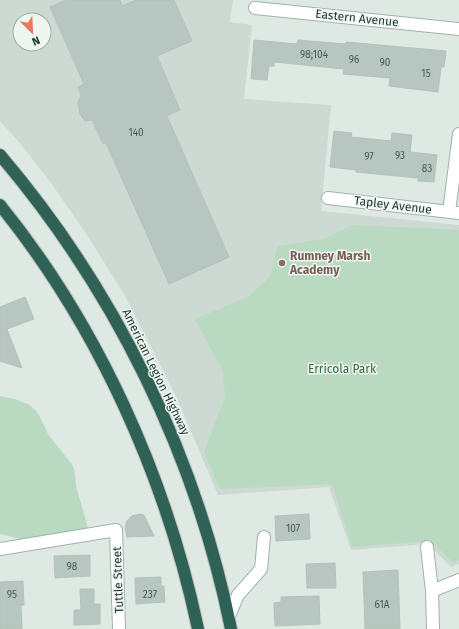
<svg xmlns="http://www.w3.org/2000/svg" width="459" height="629" viewBox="0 0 459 629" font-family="'Fira Sans',sans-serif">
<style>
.built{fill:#cdd9d3;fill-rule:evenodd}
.green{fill:#b9d9c0}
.building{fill:#b7c6c0;stroke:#b2c2ba}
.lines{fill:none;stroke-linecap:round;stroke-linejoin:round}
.minor-casing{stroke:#a2b0ab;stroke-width:14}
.highway-casing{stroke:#bcc3c1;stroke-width:14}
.minor{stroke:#fff;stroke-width:12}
.highway{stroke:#2f6255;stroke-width:12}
.education-dot{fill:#8d6e63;stroke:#eff6f2;stroke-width:1.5}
.labels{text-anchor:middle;stroke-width:3;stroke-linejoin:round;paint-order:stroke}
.number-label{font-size:10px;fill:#465c55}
.street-label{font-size:12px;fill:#213831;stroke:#eff6f2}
.education-label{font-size:12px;font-weight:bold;fill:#785e54;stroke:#eff6f2;text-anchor:start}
.park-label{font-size:12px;fill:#2e6b43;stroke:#eff6f2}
</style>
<rect width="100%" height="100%" fill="#dfe9e4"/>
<path class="built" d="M0 0H233L230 22 252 25 244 99 331 105 321 211 459 225V564L451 567 428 544 351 550 329 487 218 495 176 396 124 294 85 232 51 183 19 142 0 121ZM20 20H44V44H20Z"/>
<path class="green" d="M353 225 459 230V560L452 562 431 541 352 547 332 484 220 489 204 452 225 397 223 372 195 319 248 297 270 277 278 246 324 239Z
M0 396 15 399 28 404 35 410 40 417 48 434 73 466 75 474 76 486 88 528 84 531 30 542 5 535 0 534Z"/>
<path class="building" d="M66 0H120L122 6 136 0H174L192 41 157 56 180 110 167 116 229 257 169 284 106 143 103 144 92 120 85 121 80 114 78 103 81 95 78 87 84 84 50 7Z
M254 40 297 44 298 40 346 44V42L446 51 444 67H441L438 92 389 86 390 78 343 74 344 69 274 62V66H269L267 80 251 79Z
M334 131 352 133 351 137 391 141 392 133 412 135 410 152 437 155 434 182 418 181V178L356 172V170L330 167Z
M25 297 34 319 7 329 22 368 0 361V307Z
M140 514 144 515 154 536 127 537 125 527 127 521 132 516Z
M309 514 310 539 276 541 275 516Z
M90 555V576L55 578 54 556Z
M335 563 336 588H307L306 564Z
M398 570 400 629H365L363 572Z
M161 577V586H164L165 602 136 604 135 578Z
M23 581 24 605H21L22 629H0V582Z
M80 589H94V604H100V624L74 625V610H81Z
M319 596 320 624 275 626 274 603 281 602V597Z"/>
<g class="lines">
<g class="minor-casing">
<path id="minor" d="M255 8 459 29
M328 198 459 213
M449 212 459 134
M427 547 432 591 433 629
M0 549 116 530 119 629
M432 591 459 580
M229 616 238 595 261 569 264 537"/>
</g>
<g class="highway-casing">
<path id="highway" d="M0 155C115 290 196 455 231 629
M0 205C98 326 166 477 198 629"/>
</g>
<use href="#minor" class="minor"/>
<use href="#highway" class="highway"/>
</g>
<circle class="education-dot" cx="282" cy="263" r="4"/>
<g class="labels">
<g class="number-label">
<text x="314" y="58">98;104</text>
<text x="354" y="63">96</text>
<text x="385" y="66">90</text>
<text x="426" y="77">15</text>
<text x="136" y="136">140</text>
<text x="400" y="159">93</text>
<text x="369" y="160">97</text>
<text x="427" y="172">83</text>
<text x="293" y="532">107</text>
<text x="72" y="570">98</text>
<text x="12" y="598">95</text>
<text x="150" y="598">237</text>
<text x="382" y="608">61A</text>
</g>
<g class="street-label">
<text transform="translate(357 18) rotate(6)" y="4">Eastern Avenue</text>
<text transform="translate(393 205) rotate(7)" y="4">Tapley Avenue</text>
<text transform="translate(156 372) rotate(64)" y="4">American Legion Highway</text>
<text transform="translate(118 580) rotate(-92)" y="4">Tuttle Street</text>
</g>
<g class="education-label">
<text x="290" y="260">Rumney Marsh<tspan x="290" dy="14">Academy</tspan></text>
</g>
<g class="park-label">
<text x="342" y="373">Erricola Park</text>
</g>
</g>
<g transform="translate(32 32) rotate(156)"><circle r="19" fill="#eff6f2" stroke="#9daaa5"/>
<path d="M0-3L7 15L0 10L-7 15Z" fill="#e8795d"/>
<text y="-6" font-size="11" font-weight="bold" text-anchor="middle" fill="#213831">N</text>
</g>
</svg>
